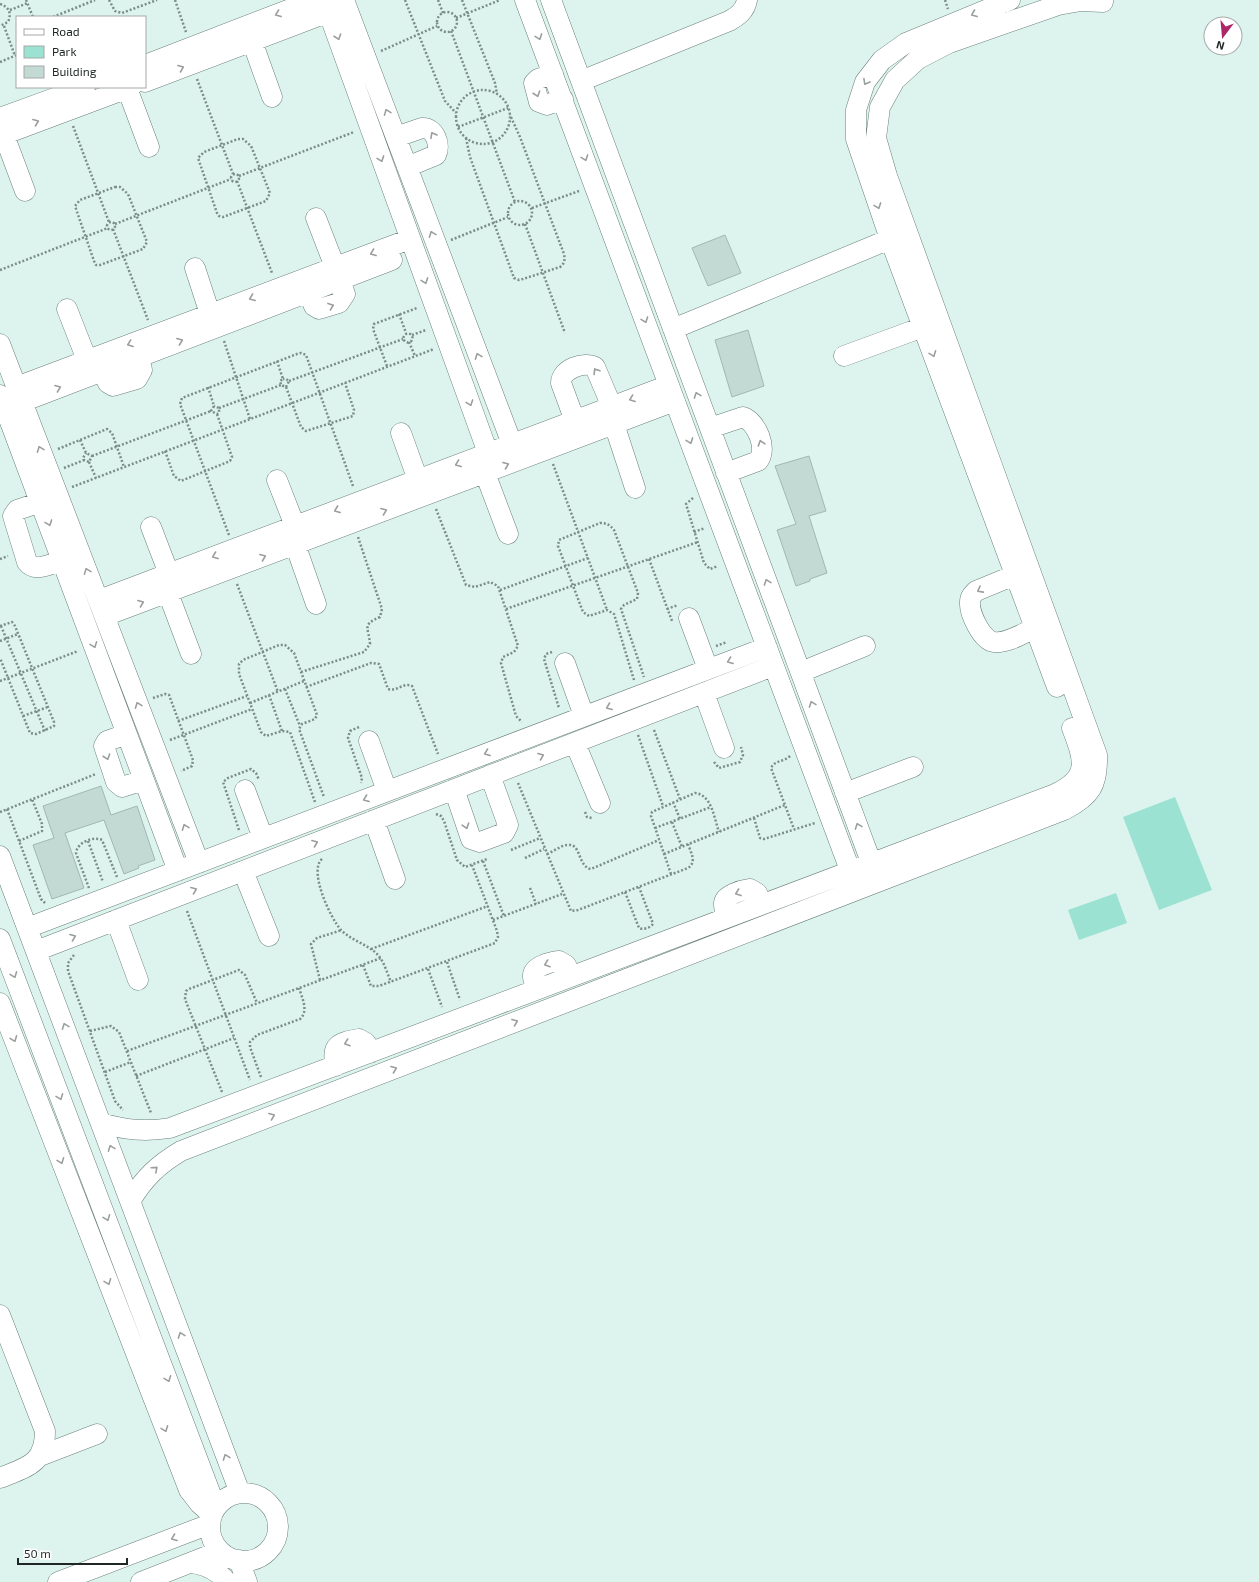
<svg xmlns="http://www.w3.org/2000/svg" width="1259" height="1582" viewBox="0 0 1259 1582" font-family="'Exo 2',sans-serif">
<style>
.green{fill:#9ce2d2}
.building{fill:#c3dad4;stroke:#a1b7b2}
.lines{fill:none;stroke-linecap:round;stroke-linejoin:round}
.minor-casing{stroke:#6b807b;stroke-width:21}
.path{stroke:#7c8c88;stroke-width:2.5;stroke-dasharray:2 2;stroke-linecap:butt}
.minor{stroke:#fff;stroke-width:20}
.oneway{stroke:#9a9e9d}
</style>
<rect width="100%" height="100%" fill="#ddf4ee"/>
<path class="green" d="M1175 797 1212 890 1159 910 1123 817Z
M1116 893 1127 923 1079 940 1068 910Z"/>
<path class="building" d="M725 235 741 273 708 286 692 248Z
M748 330 764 386 732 397 715 340Z
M809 456 826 511 809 516 827 573 810 579V581L796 586 777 530 796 524 775 466Z
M101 786 111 815 137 806 155 860 138 866 139 868 124 874 104 820 65 833 84 888 52 899 33 845 54 838 43 806Z"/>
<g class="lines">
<g class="minor-casing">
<path id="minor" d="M324 0 488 453
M344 0 512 444
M525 0 850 870
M551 0 871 862
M1010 0 906 43 882 60 865 82 856 110V139L890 239 1057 687
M252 41 272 97
M145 65 314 0
M553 74 538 79 534 83 539 102 547 105 563 99
M581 81 729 21C738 16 745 11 747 0
M145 82 329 12
M127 88 149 147
M0 118 85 87
M4 135 25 191
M0 136 131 87
M396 137 422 128C435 127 441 145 436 155L407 167
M316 218 335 267
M195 268 210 314
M308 292 314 306 319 309 339 303 345 294 340 280
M67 309 87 360
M673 329 890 239
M0 344 199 863
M844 356 923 327
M102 371 108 383 113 386 137 379 142 370 139 357
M16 387 410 239
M0 395 178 871
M22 402 392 260
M575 421 561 383C561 369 584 361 595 367L612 407
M614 424 635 488
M710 428 743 417C757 422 768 449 758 461L726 473
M401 433 418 480
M485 473 508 534
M277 480 295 526
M41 502 17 510 13 516 27 562C35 573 51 564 62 560
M151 527 169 574
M295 544 316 604
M1015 575 976 591C973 594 970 597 970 602 969 613 982 641 994 642 1006 644 1024 633 1035 628
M168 593 191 654
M99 600 669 385
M105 616 675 401
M689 618 708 669
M565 663 584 716
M801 672 865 646
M704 693 724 748
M127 734 107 741 104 746 116 782 122 787 144 780
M369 741 387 791
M575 743 600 803
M454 789 471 839 480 842 504 833 508 825 490 775
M245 790 263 838
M845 793 913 767
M374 820 395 879
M0 856 240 1493
M243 871 269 936
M728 917C726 913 724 908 724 905 723 895 742 890 750 889L757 893 762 904
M116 920 138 980
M27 928 767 647
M0 939 216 1508
M36 951 773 666
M537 989C536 985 533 981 533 977 532 966 551 962 559 961L566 965 571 976
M0 1003 189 1490 200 1504 212 1515
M336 1066C330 1045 340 1042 359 1039L366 1043 370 1053
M101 1123C125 1130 145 1132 170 1128L1055 794C1091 777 1084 760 1072 728
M131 1200C144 1178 159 1164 181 1151L1064 810C1091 796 1098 785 1097 755L887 176 876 138 880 107 895 80 918 59 949 43 1058 5 1081 1 1103 2V0
M0 1315 45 1431C45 1464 27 1467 0 1478
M40 1456 97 1434
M210 1527a34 34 0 1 1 68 0a34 34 0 1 1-68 0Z
M239 1560 247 1582
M190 1563C205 1564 217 1570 227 1582
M58 1582 210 1524
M141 1582 220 1551"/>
</g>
<path class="path" d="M26 0 33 17
M109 0 115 11 122 13 157 0
M175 0 186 32
M405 0 445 101 456 113
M438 0 443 13
M462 0 495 83 497 94
M945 0 948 9
M0 4C9 7 12 13 8 22L0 26
M10 10 28 3
M437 22a10 10 0 1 1 20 0a10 10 0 1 1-20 0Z
M53 17 95 0
M456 18 500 0
M4 26 15 56
M451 31 515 202
M381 51 437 26
M0 62 17 55
M197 79 233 174
M456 117a27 27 0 1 1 54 0a27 27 0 1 1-54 0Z
M73 126 109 222
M458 127 508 108
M466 138 470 157 514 278 519 280 523 279 560 267C565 263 565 260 564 254L520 137 510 115
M238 139H243L251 146 270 193 266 201 223 217 219 216 217 213 198 158 204 152Z
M231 178a4 4 0 1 1 8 0a4 4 0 1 1-8 0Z
M239 176 354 132
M237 181 272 273
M115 187H120L128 194 147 242 143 249 100 265H96L94 261 75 206 80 200Z
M508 213a12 12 0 1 1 24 0a12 12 0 1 1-24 0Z
M532 208 579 191
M107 226a4 4 0 1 1 8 0a4 4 0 1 1-8 0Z
M115 224 231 179
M525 224 565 333
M113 229 148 320
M451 240 508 217
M0 270 108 228
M399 314 406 333
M403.5 338a4.5 4.5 0 1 1 9 0a4.5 4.5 0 1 1-9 0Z
M412 335 426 330
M224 341 250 419
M409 342 415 356
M277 361 283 379 280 381 281 385 286 387 289 381 286 379H283
M387 366 373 329 374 324 417 308
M289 381 403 339
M208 387 214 406 211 411 217 414 219 413V408L214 406
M286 387 301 427 306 431 353 416 354 410 345 383
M219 408 281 385
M80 440 86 453 92 456 89 462 84 460 83 458 86 453
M58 449 107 429 112 433 124 467
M165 451 174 476 181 481 230 461 232 457 217 414
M92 456 211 411
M89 462 96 478
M553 464 607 610
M64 468 84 460
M72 487 434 349
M693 498 686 504 704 563 710 569 718 566
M436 509 466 585 475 587 490 582 498 586 518 646 514 652 503 657 501 663 516 716 522 722
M694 532 705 528
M229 535 180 404 182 398 297 354 301 353 306 355 353 486
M0 559 8 556
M649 559 672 621
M237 584 278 692
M500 590 588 558
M506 609 698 542
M667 609 678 605
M0 626 12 622 15 626 54 722V726L36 734 30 733 0 658
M1 626 45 731
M0 641 18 634
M716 646 727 642
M552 652 546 654 544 659 559 708
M301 672 364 652 370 644C369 628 361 625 380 617L382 609 358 537
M634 680 614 614 607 610 589 616 583 612 558 546 559 540 600 523C607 523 610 525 614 530L638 593 637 599 624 605 621 609 644 677
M0 681 78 651
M306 687 371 663 379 664 388 689C397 692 403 682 412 686L438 754
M285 689 300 726
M269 695 282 731
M153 698 165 694 169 695 193 760 192 766 181 771
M250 703 304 681
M23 716 48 707
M178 721 247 696
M359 727 350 731 348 738 362 778 361 783
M654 730 680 799
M638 735 663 806
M170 740 252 709
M790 756C784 762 775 760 771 768L794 829
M714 762 719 768 740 762 743 755 741 747
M518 783 571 911 578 910 688 868C697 862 691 853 688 844
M315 802 290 732 282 731 266 736 261 732 239 674V664L243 660 279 645H285L294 653 317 715 315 719 302 724 299 729 324 797
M673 802 680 819
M7 809 41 899 45 903
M0 812 96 774
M585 812 587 817 592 818
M436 814 441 816 444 821 457 860 465 867 487 859
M754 818 760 838 764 839 815 823
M672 822 682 847
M655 828 711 807
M239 830 223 782 228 778 251 769 256 773 259 780
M19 841 42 831V824L32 799
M88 841 103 882
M511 850 540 838
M547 854C553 852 561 845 568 845 581 843 578 867 591 869L659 840
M664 854 785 805
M525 858 544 849
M322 859C308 871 331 919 341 930 352 941 367 944 377 954 384 961 387 973 391 982
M483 861 504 916
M671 874 651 816 652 812 695 793C712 795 714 818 719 832
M89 888 76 853C77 842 94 836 102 840L117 877
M530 888 536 904
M625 892 639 928C643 930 650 928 653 924L652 921 639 887
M187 911 250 1080
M493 920 562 894
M371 949 488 906
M74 955 68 963V971L115 1101 123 1110
M447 962 460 1000
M363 965 371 986H379L495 943 498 937 497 931 472 865
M428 969 442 1007
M320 980 311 944 317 938 342 930
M90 1031 111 1026 119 1032 151 1113
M127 1051 381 958
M105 1072 131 1062
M136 1076 234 1038
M261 1077 250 1047V1042L257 1035 300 1019C309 1011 302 998 299 988
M222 1092 185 999 186 991 189 989 239 970 245 975 257 1003"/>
<use href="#minor" class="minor"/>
</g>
<defs><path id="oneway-chevron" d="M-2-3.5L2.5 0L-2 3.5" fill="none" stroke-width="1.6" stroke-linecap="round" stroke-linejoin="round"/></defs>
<g class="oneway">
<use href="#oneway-chevron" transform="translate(278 14) rotate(159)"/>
<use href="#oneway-chevron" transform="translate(974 14) rotate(158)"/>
<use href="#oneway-chevron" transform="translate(338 37) rotate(71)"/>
<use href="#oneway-chevron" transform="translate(539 37) rotate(70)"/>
<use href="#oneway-chevron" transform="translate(181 68) rotate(-21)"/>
<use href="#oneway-chevron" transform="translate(866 82) rotate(119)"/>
<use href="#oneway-chevron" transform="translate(537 94) rotate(71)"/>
<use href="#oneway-chevron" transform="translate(387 112) rotate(-111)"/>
<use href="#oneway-chevron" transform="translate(36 122) rotate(-21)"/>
<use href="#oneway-chevron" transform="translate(433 135) rotate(-119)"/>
<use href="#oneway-chevron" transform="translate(585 158) rotate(70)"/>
<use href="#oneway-chevron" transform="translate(381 159) rotate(70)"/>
<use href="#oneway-chevron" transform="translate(878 206) rotate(70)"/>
<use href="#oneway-chevron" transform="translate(432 234) rotate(-111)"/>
<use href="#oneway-chevron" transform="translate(373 253) rotate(159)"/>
<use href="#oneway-chevron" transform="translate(425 281) rotate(70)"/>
<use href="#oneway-chevron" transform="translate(252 298) rotate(159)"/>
<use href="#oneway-chevron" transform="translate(331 306) rotate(-20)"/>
<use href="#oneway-chevron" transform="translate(645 320) rotate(70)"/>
<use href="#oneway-chevron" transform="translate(180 341) rotate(-21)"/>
<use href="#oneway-chevron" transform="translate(130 344) rotate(160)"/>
<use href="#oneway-chevron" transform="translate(933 354) rotate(69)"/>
<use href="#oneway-chevron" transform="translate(478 356) rotate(-111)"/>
<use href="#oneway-chevron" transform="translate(596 371) rotate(-122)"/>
<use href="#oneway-chevron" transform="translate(58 388) rotate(-21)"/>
<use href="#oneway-chevron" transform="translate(697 395) rotate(-110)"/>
<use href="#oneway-chevron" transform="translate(632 399) rotate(160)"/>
<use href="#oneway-chevron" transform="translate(470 403) rotate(70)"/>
<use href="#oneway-chevron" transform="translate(690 441) rotate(70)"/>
<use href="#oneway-chevron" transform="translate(761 443) rotate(-108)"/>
<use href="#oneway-chevron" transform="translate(40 449) rotate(-111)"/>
<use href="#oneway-chevron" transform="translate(458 464) rotate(159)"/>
<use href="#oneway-chevron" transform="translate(506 465) rotate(-21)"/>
<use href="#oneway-chevron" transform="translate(337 510) rotate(159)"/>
<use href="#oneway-chevron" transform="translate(384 511) rotate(-21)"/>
<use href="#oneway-chevron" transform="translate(49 523) rotate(70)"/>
<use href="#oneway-chevron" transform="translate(215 556) rotate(159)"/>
<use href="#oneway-chevron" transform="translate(263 557) rotate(-21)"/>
<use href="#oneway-chevron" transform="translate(87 571) rotate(-111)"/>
<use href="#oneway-chevron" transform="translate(767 582) rotate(-110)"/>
<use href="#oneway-chevron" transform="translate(980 590) rotate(152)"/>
<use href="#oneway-chevron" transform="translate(141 603) rotate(-21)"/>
<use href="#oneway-chevron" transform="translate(94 645) rotate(69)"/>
<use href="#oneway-chevron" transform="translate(730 661) rotate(159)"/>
<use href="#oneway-chevron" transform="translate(812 704) rotate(-110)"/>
<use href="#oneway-chevron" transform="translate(138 705) rotate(-111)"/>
<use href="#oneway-chevron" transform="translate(609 707) rotate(159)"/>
<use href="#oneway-chevron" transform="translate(487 753) rotate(159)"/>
<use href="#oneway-chevron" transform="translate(541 756) rotate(-21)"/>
<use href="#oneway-chevron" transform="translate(107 757) rotate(71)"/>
<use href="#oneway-chevron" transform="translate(366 799) rotate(159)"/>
<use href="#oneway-chevron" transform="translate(466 826) rotate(72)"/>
<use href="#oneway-chevron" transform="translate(858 826) rotate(-110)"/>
<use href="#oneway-chevron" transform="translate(185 827) rotate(-111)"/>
<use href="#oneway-chevron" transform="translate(315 843) rotate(-21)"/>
<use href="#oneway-chevron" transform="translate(194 890) rotate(-21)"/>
<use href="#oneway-chevron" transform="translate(738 893) rotate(160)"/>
<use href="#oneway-chevron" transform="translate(73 937) rotate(-21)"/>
<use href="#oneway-chevron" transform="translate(547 964) rotate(161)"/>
<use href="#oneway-chevron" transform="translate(14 975) rotate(69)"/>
<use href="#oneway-chevron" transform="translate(515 1022) rotate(-21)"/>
<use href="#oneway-chevron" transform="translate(65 1026) rotate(-111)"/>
<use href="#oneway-chevron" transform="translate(14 1039) rotate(69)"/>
<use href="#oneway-chevron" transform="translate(347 1043) rotate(161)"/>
<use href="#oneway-chevron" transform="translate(394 1069) rotate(-21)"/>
<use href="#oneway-chevron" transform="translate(60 1097) rotate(69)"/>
<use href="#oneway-chevron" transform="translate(272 1116) rotate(-21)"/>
<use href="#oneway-chevron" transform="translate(111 1148) rotate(-111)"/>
<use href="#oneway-chevron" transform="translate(61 1161) rotate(69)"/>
<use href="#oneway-chevron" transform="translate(155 1169) rotate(-42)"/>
<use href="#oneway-chevron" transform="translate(107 1218) rotate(69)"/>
<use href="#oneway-chevron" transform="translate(108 1282) rotate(69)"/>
<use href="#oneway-chevron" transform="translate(181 1335) rotate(-110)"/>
<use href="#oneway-chevron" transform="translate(168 1379) rotate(69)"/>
<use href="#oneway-chevron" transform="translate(165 1429) rotate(69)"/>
<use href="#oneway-chevron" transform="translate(226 1457) rotate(-110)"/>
<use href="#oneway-chevron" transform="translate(174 1538) rotate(159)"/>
</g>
<rect x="16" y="16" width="130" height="72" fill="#ffffff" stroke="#a5a9a8"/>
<rect x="24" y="29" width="20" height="6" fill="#ffffff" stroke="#a5a9a8"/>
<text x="52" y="36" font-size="12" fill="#1e2725">Road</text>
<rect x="24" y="46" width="20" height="12" fill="#9ce2d2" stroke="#a5a9a8"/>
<text x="52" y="56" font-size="12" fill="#1e2725">Park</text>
<rect x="24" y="66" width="20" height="12" fill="#c3dad4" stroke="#a5a9a8"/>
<text x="52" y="76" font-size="12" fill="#1e2725">Building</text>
<g transform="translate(1223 36) rotate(196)"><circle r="19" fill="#ffffff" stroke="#a5a9a8"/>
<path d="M0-3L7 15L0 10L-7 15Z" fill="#ae266a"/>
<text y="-6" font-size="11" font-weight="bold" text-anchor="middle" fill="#1e2725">N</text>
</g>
<path d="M18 1558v6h109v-6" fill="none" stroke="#1e2725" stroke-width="2"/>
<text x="24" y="1558" font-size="12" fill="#1e2725" stroke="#ffffff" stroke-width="3" paint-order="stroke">50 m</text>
</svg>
